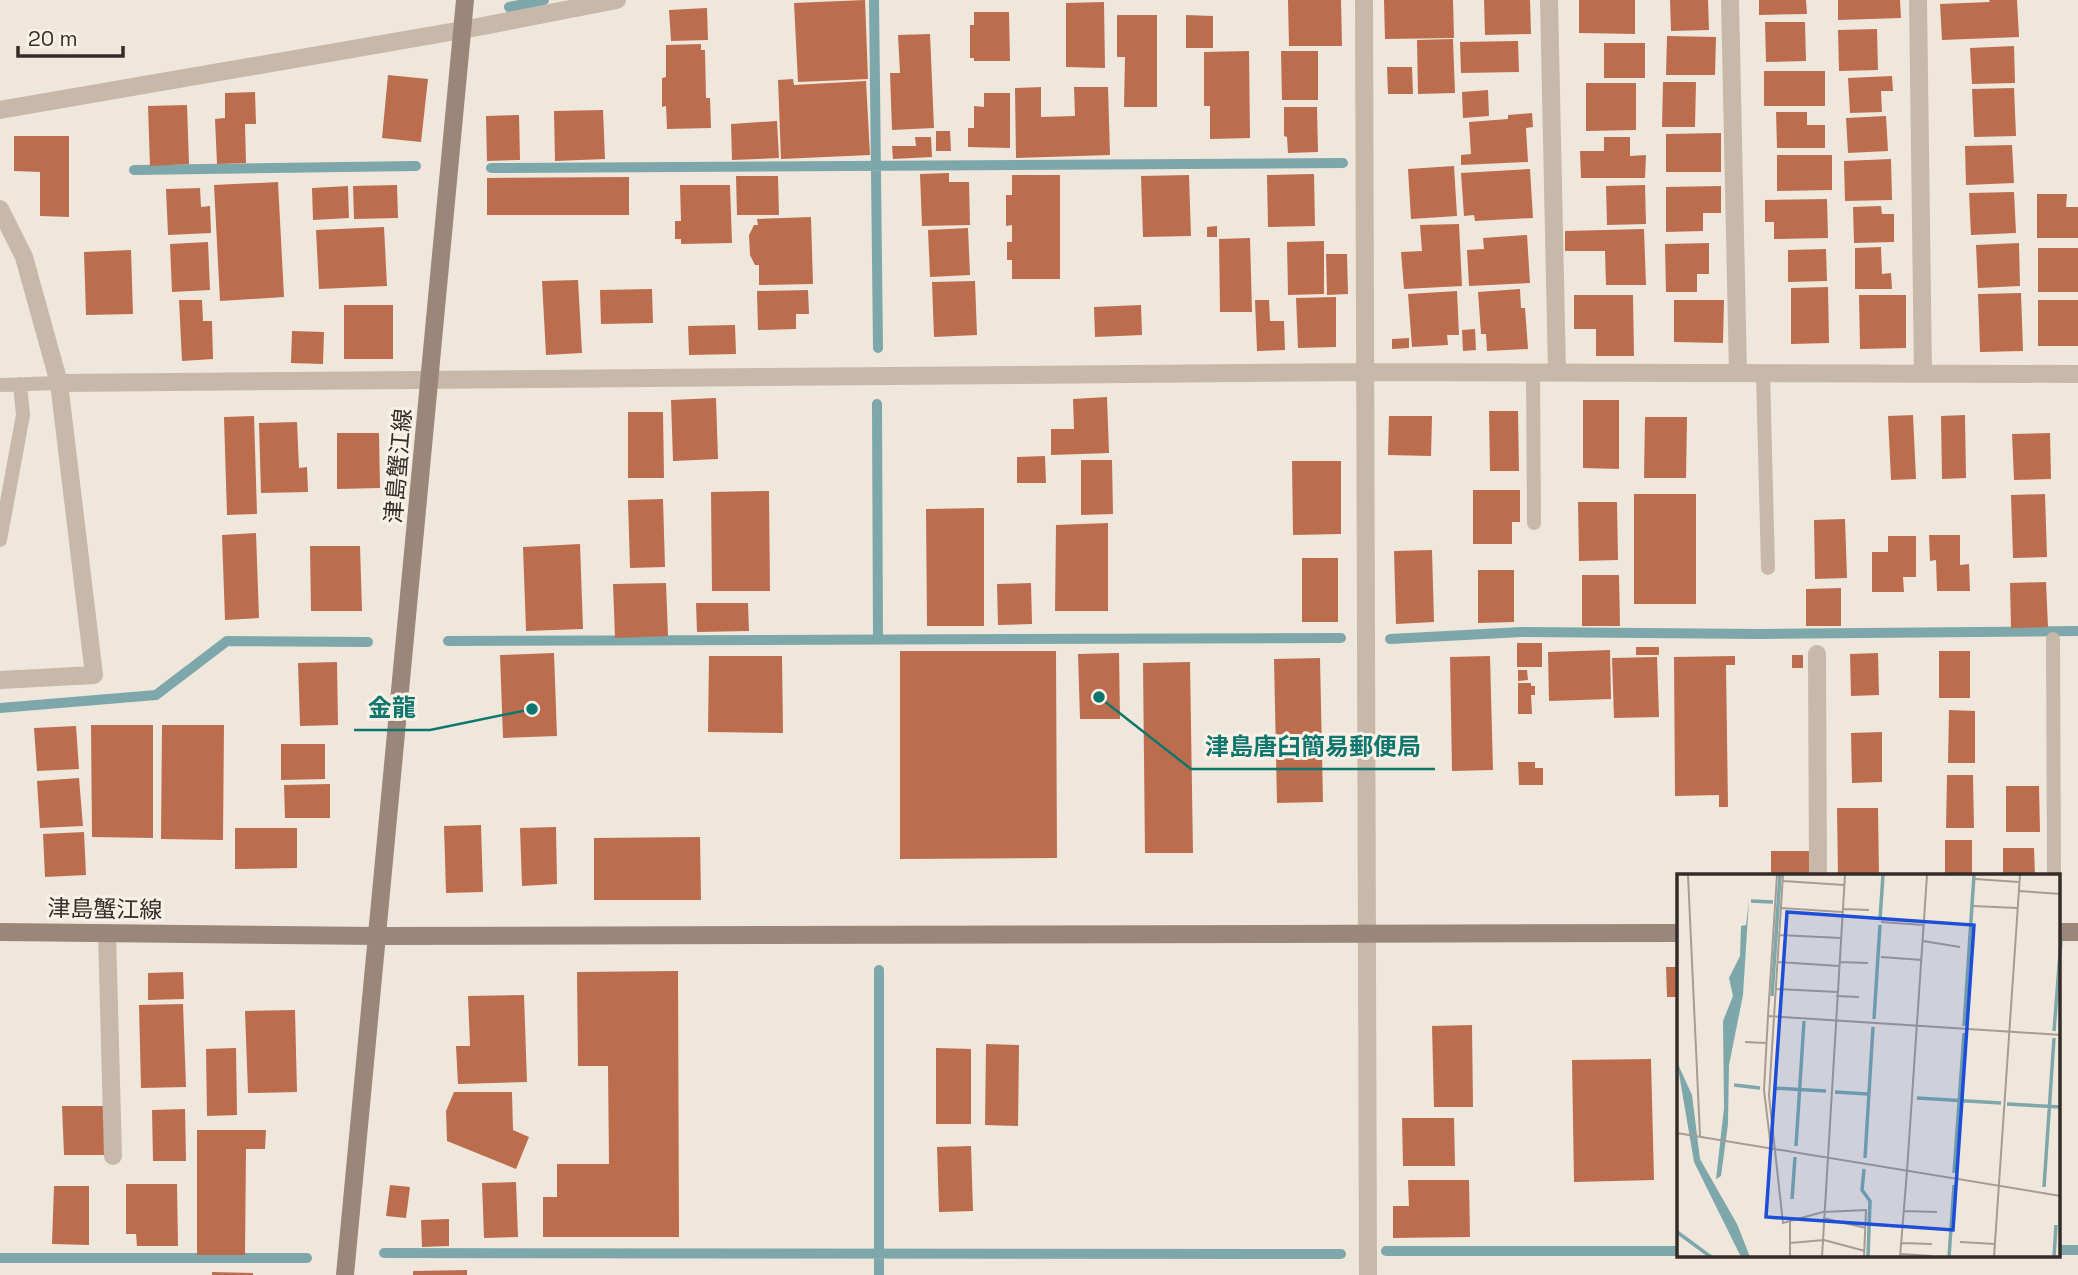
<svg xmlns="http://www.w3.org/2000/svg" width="2078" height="1275" viewBox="0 0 2078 1275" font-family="'Space Grotesk','Noto Sans JP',sans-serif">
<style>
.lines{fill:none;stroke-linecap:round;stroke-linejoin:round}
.stream{stroke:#7da7aa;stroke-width:10}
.building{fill:#bc6d4e}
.lane{stroke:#c7b8a9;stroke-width:14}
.street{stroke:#c7b8a9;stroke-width:18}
.secondary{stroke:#9a877a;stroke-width:18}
.labels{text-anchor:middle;stroke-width:6;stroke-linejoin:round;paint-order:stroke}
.street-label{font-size:23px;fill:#342c28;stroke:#f8f1e8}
.inset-river{fill:none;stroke:#7da7aa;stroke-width:3.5}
.inset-road{fill:none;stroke:#a59c94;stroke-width:2}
.view{fill:#1d4ed8;fill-opacity:0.15;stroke:#1d4ed8;stroke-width:3.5}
.inset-edge{fill:none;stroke:#342c28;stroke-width:3.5}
.leader{fill:none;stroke:#0f766e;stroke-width:2.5}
.callout-dot{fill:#0f766e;stroke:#f8f1e8;stroke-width:2.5}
.callout-label{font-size:24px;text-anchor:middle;font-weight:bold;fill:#0f766e;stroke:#f8f1e8;stroke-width:6;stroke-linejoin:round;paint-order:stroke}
</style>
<rect width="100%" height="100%" fill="#f0e7dc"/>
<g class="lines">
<path class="stream" d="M874 0 878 348
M509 7 544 0
M491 168 1343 163
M134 170 416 166
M877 404 878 639
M1390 639 1521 632 1760 634 2078 631
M448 641 1341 638
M0 708 156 695 227 641 368 642
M879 970V1275
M2059 1250H2078
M1386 1251H1679
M384 1253 1341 1254
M0 1258H307"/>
</g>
<path class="building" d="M865 0 868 79 798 82 794 3Z
M1288 0H1341L1342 46H1289Z
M1384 0H1453L1454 38 1385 39Z
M1484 0H1530L1531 34 1485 35Z
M1579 0H1635V34L1579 33Z
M1670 0H1708L1709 30 1671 31Z
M1759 0H1806L1807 14 1759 15Z
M1838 0H1900L1901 18 1838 20Z
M1989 0H2017L2019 37 1942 40 1940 4 1990 2Z
M1104 2 1105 68 1066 67V3Z
M707 8 708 40 671 41 669 10Z
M974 12H1009L1010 61H974V58H970V25H974Z
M1117 15H1157V107H1124L1125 57H1117Z
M1186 15 1213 16V48H1186Z
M1765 22H1805L1806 61 1766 62Z
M1877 29 1878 70 1839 71 1838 30Z
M930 34 934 128 892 130 890 73H900L898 35Z
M1667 36 1716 37 1715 75H1666Z
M1453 39 1455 93 1418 94 1417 40Z
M1518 41 1519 72 1461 73 1460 42Z
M1604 43H1645V78H1604Z
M701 44V50H705L706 98H710L711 128 667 129 666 106 662 107V78L666 77V45Z
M2014 46 2015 83 1972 84 1970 48Z
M1249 51 1250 138 1210 139V106H1204V52Z
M1281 51H1318V100H1282Z
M1387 67H1412L1413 94H1388Z
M1764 71H1825V106H1764Z
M388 75 428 79 421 142 382 138Z
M1892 76 1893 91H1881L1882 112 1850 113 1848 78Z
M793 79 794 85 866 81 870 155 781 159 778 80Z
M1663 82H1696L1695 127H1662Z
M1586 83H1636V130L1586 131Z
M1041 87V117L1075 116 1074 87H1108L1110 155 1016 158 1015 88Z
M2014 88 2016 136 1974 137 1972 89Z
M1488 90 1489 116 1463 118 1462 92Z
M255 92 256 124H245L246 163 217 164 215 119 225 118V93Z
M984 93H1010V148L968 147V128H974V106L984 107Z
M187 105 189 164 150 166 148 106Z
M1284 107H1317L1318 152 1288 153 1287 137 1284 136Z
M603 110 605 159 555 161 554 111Z
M1776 112H1807V125H1825V148H1777Z
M1532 113 1533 127 1526 128 1528 162 1461 165V155L1471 154 1469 122 1508 119V115Z
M519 115 520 160 487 161 486 116Z
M1886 116 1888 151 1848 153 1846 118Z
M777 121 779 158 732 160 731 124Z
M936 131H950L951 151H936Z
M1721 133V172H1666V134Z
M14 136H69V217L40 216V172L14 171Z
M915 137H931L932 157 893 159 892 146H916Z
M1604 137H1630V156L1646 155 1645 178H1581L1580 151H1604Z
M2012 145 2014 183 1966 185 1965 146Z
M1777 155H1832V190L1777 191Z
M1891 159 1892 200 1845 201 1844 161Z
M1454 166 1457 216 1411 219 1408 169Z
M1530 169 1533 218 1475 221 1474 215 1464 216 1461 173Z
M949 173V182H969L970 225 922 226 920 174Z
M1314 174 1315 226 1268 227 1267 175Z
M1012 175H1060V279H1012V260H1007V242H1012V225L1006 226V195H1012Z
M1189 175 1191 236 1143 237 1141 176Z
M736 176H778L779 215H737Z
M629 177V215H487V178Z
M278 182 284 297 220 301 214 185Z
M397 185 398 218 354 219 353 186Z
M680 185H730L732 243 681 244V239H675V221H681Z
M1645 185 1646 224 1607 225 1606 186Z
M348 186 349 218 313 220 312 188Z
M1721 186V213H1703V231L1666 232V187Z
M200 188 201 207 210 206 211 233 168 235 166 189Z
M2014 192 2016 233 1971 235 1969 193Z
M2037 194H2067L2066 207H2078V238H2037Z
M1827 199 1828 238 1774 239V222H1765V200Z
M1881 206 1882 214H1894V242L1854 243 1853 207Z
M811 217 813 284 759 285V265H755L750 255 749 235 754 225H758L757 219Z
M1459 224 1462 286 1404 289 1401 252 1422 251 1420 225Z
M1217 226V237H1207V227Z
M384 227 387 286 319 289 316 230Z
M968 228 970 275 930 277 928 230Z
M1644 229 1646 285H1606L1605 251H1565V231Z
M1527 235 1530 283 1469 286 1467 250 1484 249 1483 238Z
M1250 238 1252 312H1220L1219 239Z
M1324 241V294L1288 295 1287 242Z
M208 242 210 290 172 292 170 244Z
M1709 243V274H1697V292H1666L1665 244Z
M2019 243 2020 286 1978 288 1976 245Z
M1881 247 1882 274 1891 273 1892 289H1855V248Z
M2038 248H2078V292H2038Z
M1826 249 1827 281 1788 282V250Z
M131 250 133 314 86 315 84 252Z
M1326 254H1347L1348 294 1327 295Z
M578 280 582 353 546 355 542 281Z
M975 281 977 335 934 337 932 282Z
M1828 287 1829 343 1791 344V288Z
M652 289 653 323 601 324 600 290Z
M1520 289 1521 308H1525L1528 349 1487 351 1486 334H1481L1478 292Z
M808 290 809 314H796V329L758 330 757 291Z
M1457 291 1459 335H1447L1448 345 1412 347 1408 294Z
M2021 293 2023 351 1980 352 1978 294Z
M1574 295H1633L1634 356H1596V329H1574Z
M1859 295H1906V348L1860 349Z
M1336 297V347L1298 348 1296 298Z
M179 300H202L203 321H212L213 359 182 361Z
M1255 300H1269L1270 321H1284L1285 350 1257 351Z
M1674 300H1724L1723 343 1674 342Z
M2038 300H2078V346H2038Z
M344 305H393V359H344Z
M1141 305 1142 335 1095 337 1094 307Z
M735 325 736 354 689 355 688 326Z
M1475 329 1476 350 1463 351 1462 330Z
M292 331 324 332 323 364 291 363Z
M1409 338V348L1392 349V339Z
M1107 397 1109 453 1051 455V429H1074L1073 399Z
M716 398 718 459 673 461 671 400Z
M1583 400H1619V469L1583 468Z
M1489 411H1518L1519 471H1490Z
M628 412H663L664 478H628Z
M1913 415 1916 479 1891 480 1888 416Z
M1965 415 1966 478 1942 479 1941 416Z
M254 416 257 514 227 515 224 417Z
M1389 416H1432L1431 456 1388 455Z
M1645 417H1687L1686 478H1644Z
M297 422 299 468 307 467 308 492 261 493 259 423Z
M337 433H379L380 488 337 489Z
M2050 433 2051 479 2014 480 2012 434Z
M1045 456 1046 483H1017V457Z
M1081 460H1112L1113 514 1081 515Z
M1292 461H1341V534L1293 535Z
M1473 490H1520V522H1512V544H1473Z
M769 491 770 591H712L711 492Z
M1634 494H1696V604H1634Z
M2045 494 2047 557 2013 558 2011 495Z
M663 499 665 567 630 568 628 500Z
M1578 502H1617L1618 560 1579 561Z
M984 508V626H927L926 509Z
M1845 519 1847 578 1815 579 1814 520Z
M1108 523V611H1055L1056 525Z
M256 533 259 618 225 620 222 535Z
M1929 535H1960V565L1969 564 1970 591H1937L1936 560 1930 561Z
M1888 536H1916V577H1903L1904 592H1872V552H1888Z
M580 544 583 629 526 631 523 547Z
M310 546H360L362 611H311Z
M1432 550 1434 622 1396 624 1394 551Z
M1302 558H1338V622H1302Z
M1478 570H1514V622L1478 623Z
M1582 575H1619L1620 626H1582Z
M2046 582 2048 627 2011 628 2010 583Z
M666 583 668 636 615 638 613 584Z
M1031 583 1032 624 998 625 997 584Z
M1841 588V626H1806V589Z
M696 603H748L749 631 697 632Z
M1517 643H1542V667H1517Z
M1636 647H1659V655H1636Z
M1610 650 1611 699 1549 701 1548 652Z
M900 651H1056L1057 858 900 859Z
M1939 651H1970V698H1939Z
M554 653 557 736 503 738 500 655Z
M1119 653 1120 719H1080L1078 654Z
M1878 653 1879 695 1851 696 1850 654Z
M1792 655H1803V668H1792Z
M709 656H782L783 733 708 732Z
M1490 656 1493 770 1452 771 1450 657Z
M1735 656V665H1726L1728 807H1719V795L1675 796 1674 657Z
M1657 657 1659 717 1614 718 1612 658Z
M1320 658 1323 802 1277 803 1274 659Z
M337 662 338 725 300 726 298 663Z
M1190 662 1193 853H1145L1143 663Z
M1518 670H1527L1528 680 1518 681Z
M1518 683H1531V686H1535V695H1531L1532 714H1518Z
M1949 710 1975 711V763H1948Z
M91 725H153V838L92 837Z
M162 725H224L223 840 161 839Z
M76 726 79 769 37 771 34 728Z
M1882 732V782L1852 783 1851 733Z
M281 744H325V779L281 780Z
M1518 762H1535V768H1543V785H1519Z
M1947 775H1973L1974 828H1946Z
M79 778 83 826 40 828 37 781Z
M330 784V818H285L284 785Z
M2006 786H2039L2040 832H2006Z
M1837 808H1878L1879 876H1838Z
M481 825 483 892 446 893 444 826Z
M556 827 557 884 522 886 520 828Z
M235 828H297V868L235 869Z
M84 832 86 875 45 877 43 834Z
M700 837 701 900H594V838Z
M1945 840H1972V876H1945Z
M2003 848H2034L2035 876H2003Z
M1771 851H1810V876H1771Z
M1666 967H1679V997H1667Z
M678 971 679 1237H543V1197H557V1164H609L608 1066H578L577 972Z
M183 972 184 999 148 1000V973Z
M524 995 527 1082 458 1084 456 1046H470L468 996Z
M183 1004 186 1087 141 1088 139 1005Z
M295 1010 297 1092 248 1093 245 1011Z
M1472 1025 1473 1107H1434L1432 1026Z
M986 1044 1019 1045 1018 1126 985 1125Z
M236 1048 237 1115 207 1116 206 1049Z
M936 1048 971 1049V1124H936Z
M1651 1059 1654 1180 1574 1182 1572 1060Z
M454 1092H512L513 1130 529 1137 516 1169 447 1141 446 1111Z
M62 1106H104L105 1155H64Z
M185 1109 186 1161H153L152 1110Z
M1402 1118H1454L1455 1166H1403Z
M197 1130H266L265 1149H246L245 1255H197Z
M971 1146 973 1211 939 1212 937 1147Z
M1408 1180H1469L1470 1237 1393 1238V1206H1409Z
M516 1182 518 1237 484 1238 482 1183Z
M126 1184H177L178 1246H137L136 1234H126Z
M390 1185 410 1187 406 1218 386 1216Z
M54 1186H89V1245L52 1244Z
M1679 1192V1227H1677L1676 1193Z
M449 1219V1246L422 1247 421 1220Z
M467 1270V1275H413V1271Z
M212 1272 253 1273V1275H212Z"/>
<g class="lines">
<path class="lane" d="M1533 372 1534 523
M1763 373 1768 568
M0 385 59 383
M0 540 23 415 20 384
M2053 639 2054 876"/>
<path class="street" d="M1364 0 1368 1275
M1549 0 1557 372
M1730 0 1738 373
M1918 0 1923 373
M0 110 462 30 617 0
M0 209 24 257 59 383 94 675 0 680
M59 383 1365 372 2078 374
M1817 654 1818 876
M107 933 113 1156"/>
<path class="secondary" d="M0 932 377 936 1679 933
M2059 932H2078
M345 1275 465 0"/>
</g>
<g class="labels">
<g class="street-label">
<text transform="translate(398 466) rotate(-85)" y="8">津島蟹江線</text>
<text transform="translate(105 909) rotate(1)" y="8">津島蟹江線</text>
</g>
</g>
<g transform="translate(1677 874)">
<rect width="383" height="383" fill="#f0e7dc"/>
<path d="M72 26 66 121 52 191 51 250 44 302 39 305 47 234 46 147 56 122 52 104 63 82 64 52 69 51ZM0 188 15 221 23 285 60 350 73 383H64L17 288Z" fill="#7da7aa"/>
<path class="inset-river" d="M74 27 96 28M203 45 206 1M95 122 103 1M197 145 203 51M287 152 297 1M377 157 384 67M57 211 83 214M96 214 149 217M158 218 191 220M240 224 324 229M330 230 384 233M119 272 127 147M188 284 196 153M187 295 185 316 193 327 191 383M277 299 287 159M367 313 377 164M115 325 118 283M0 358 34 383M272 383 277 311M377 383 379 351"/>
<path class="inset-road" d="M11 1 23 262M106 1 92 222 106 349 146 338 189 336 187 383M298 5 342 8M106 7 167 11M341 17 384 20M296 32 340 34M104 34 165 38M166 35 192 36M204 48 247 51M102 61 164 64M246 67 283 73M204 83 245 86M100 88 162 92M162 88 191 89M99 115 160 118M159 122 182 123M91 142 100 1M68 168 89 169M0 259 384 322M94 274 87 216 91 142 384 161M230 297 250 1M227 337 260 338M146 344 189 354M283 368 318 370M113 369 147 366 188 377M224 369 255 370M223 380 255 382M113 383V348M145 383 168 1M223 383 230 297M317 383 343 1"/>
<path class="view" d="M110 38 297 51 276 356 89 343Z"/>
<rect width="383" height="383" class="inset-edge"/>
</g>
<path class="leader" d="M532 709L430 730H354M1099 697L1191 769H1435"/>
<g class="callout-dot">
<circle cx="532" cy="709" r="7"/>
<circle cx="1099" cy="697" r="7"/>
</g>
<g class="callout-label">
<text x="392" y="716">金龍</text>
<text x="1313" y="755">津島唐臼簡易郵便局</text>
</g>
<path d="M18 46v10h105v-10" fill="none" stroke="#342c28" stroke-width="3.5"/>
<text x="28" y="46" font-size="21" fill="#342c28" stroke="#f8f1e8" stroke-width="5" paint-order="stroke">20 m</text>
</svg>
